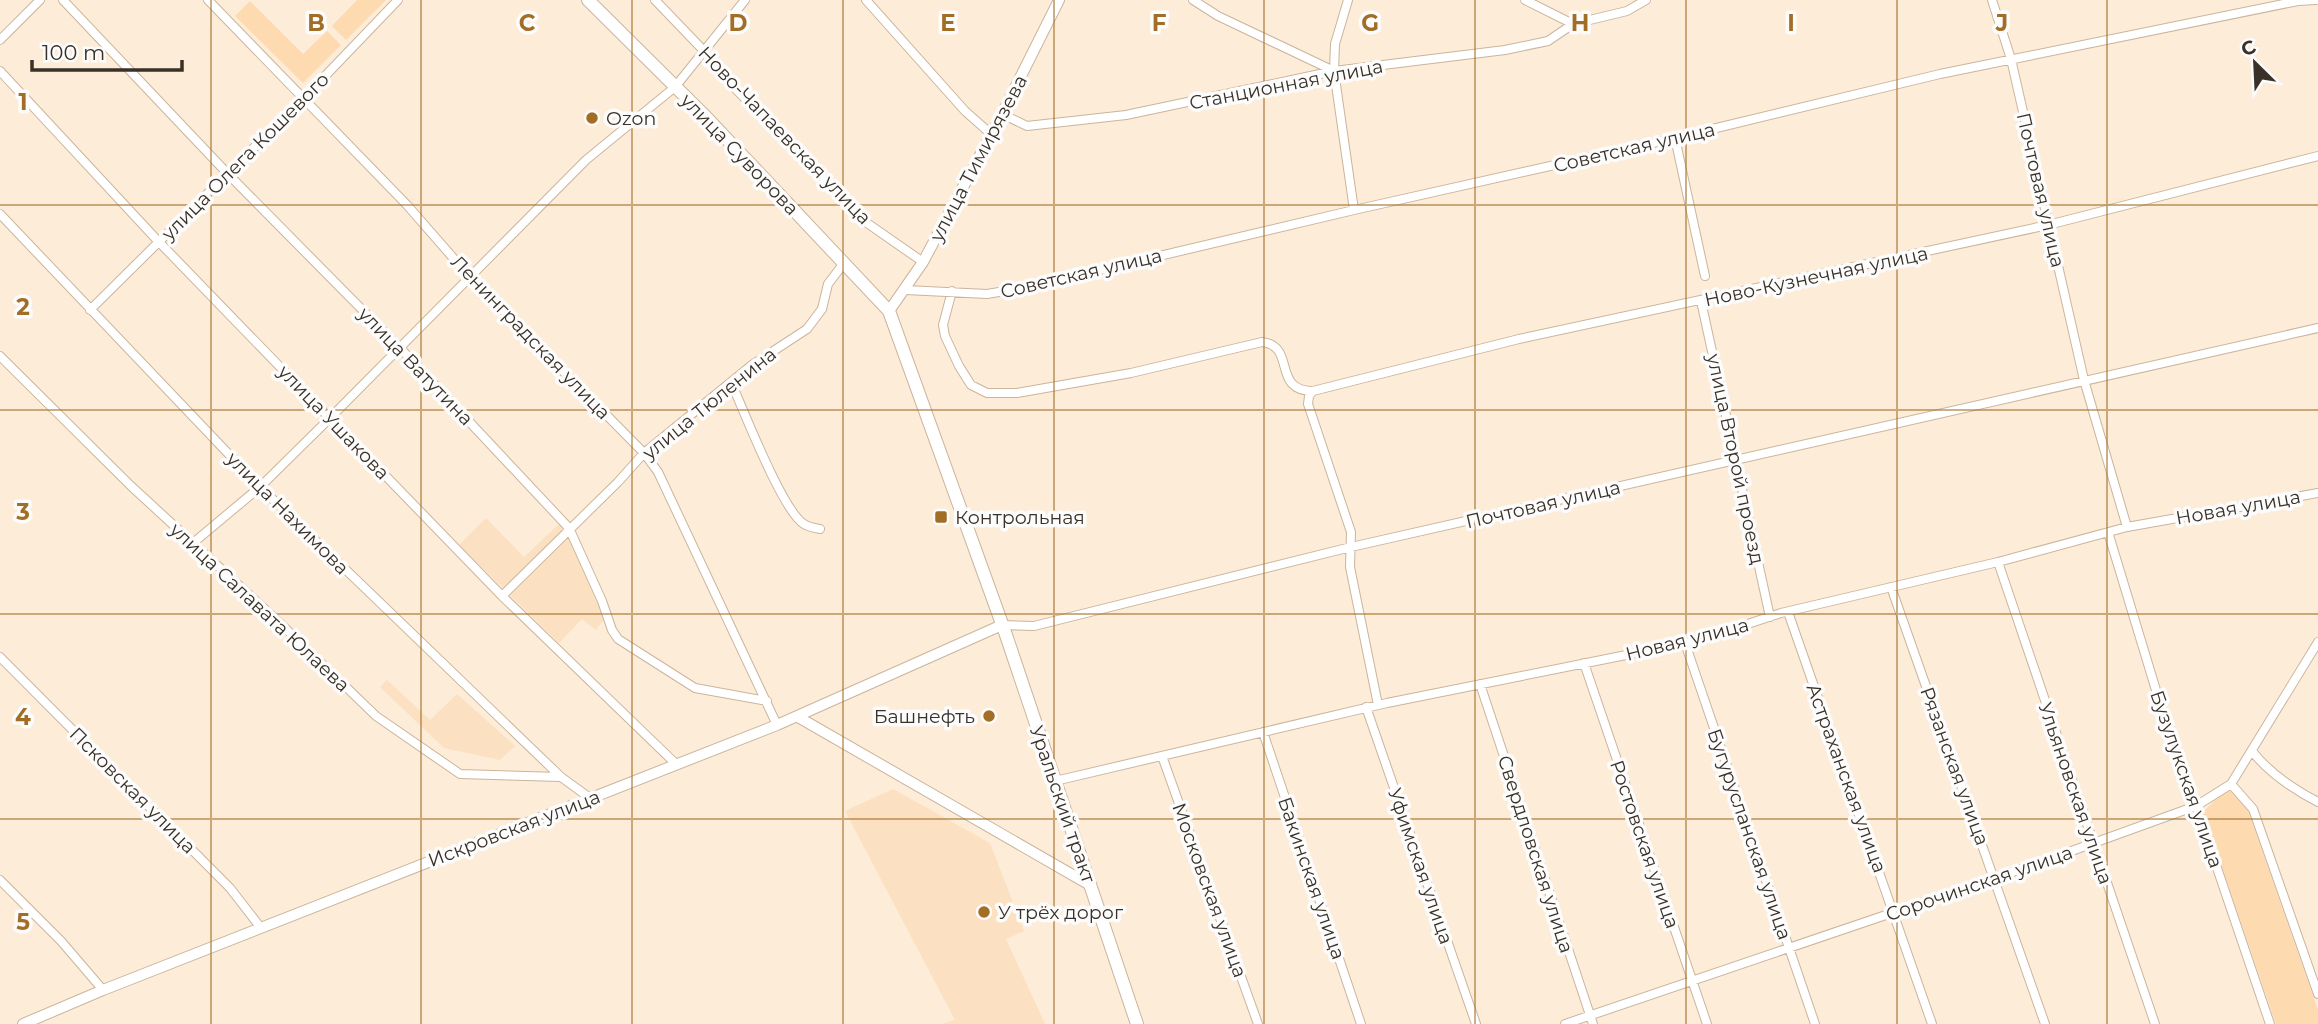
<svg xmlns="http://www.w3.org/2000/svg" width="2318" height="1024" viewBox="0 0 2318 1024" font-family="Montserrat,sans-serif">
<style>
.built{fill:#fbe0c1}
.green{fill:#fedab1}
.lines{fill:none;stroke-linecap:round;stroke-linejoin:round}
.street-casing{stroke:#cab59d;stroke-width:10}
.secondary-casing{stroke:#cab59d;stroke-width:12}
.primary-casing{stroke:#cab59d;stroke-width:14}
.street{stroke:#fff;stroke-width:8}
.secondary{stroke:#fff;stroke-width:10}
.primary{stroke:#fff;stroke-width:12}
.grid{fill:none;stroke:#a26e26;stroke-width:2;stroke-opacity:0.55}
.poi-dot{fill:#a26e26;stroke:#fcfcfc;stroke-width:2.5}
.labels{text-anchor:middle;stroke-width:7;stroke-linejoin:round;paint-order:stroke}
.street-label{font-size:19px;fill:#393127;stroke:#fcfcfc}
.poi-label{font-size:19px;fill:#393127;stroke:#fcfcfc;text-anchor:start}
.grid-label{font-size:23px;text-anchor:middle;font-weight:bold;fill:#a26e26;stroke:#fcfcfc;stroke-width:7;stroke-linejoin:round;paint-order:stroke}
</style>
<rect width="100%" height="100%" fill="#fdecd8"/>
<path class="built" d="M486 518 524 557 559 524 566 531 604 619 596 630 582 619 559 643 459 545Z
M387 680 430 720 457 694 515 746 500 760 444 748 380 687Z
M893 789 990 843 1024 931 1006 939 1045 1024H942L955 1020 845 811Z"/>
<path class="green" d="M357 0H386L346 40 332 26Z
M250 1 303 54 327 31 341 45 303 83 235 16Z
M2230 791 2237 795 2246 805 2318 1010V1024H2276L2203 812 2223 792Z"/>
<g class="lines">
<g class="street-casing">
<path id="street" d="M63 0 227 173 401 349 569 528 602 601 612 630 618 639 695 688 767 701
M208 0 407 205 469 276 644 453 658 472 777 725
M655 0 704 51 718 71 867 223 923 262
M866 0 965 111 991 134
M1193 0 1218 16 1334 71
M1348 0 1335 44 1334 71 1354 210
M1525 0 1573 24
M1992 0 2011 59 2084 380 2127 527
M0 40 40 0
M0 71 158 241 502 596 676 764
M1002 114 1027 126 1126 115 1334 71 1505 50 1548 41 1573 24 1627 11 1646 0
M1675 138 1705 276
M0 214 260 487 561 777 590 798
M906 290 987 294 1028 287 1354 210 1675 138 1940 74 2298 1 2316 0
M952 291 943 325 945 336 959 366 971 385 987 393H1017L1131 373 1262 342C1297 346 1271 391 1313 391L1519 339 2048 225 2318 156
M1701 301 1770 617
M90 310 303 99 398 0
M0 356 131 486 283 626 376 716 460 774 561 777
M731 382C743 409 783 512 804 524 808 527 815 528 820 529
M1313 391 1309 396 1308 404 1351 532 1350 567 1378 705
M2108 532 2169 733 2196 806 2270 1024
M193 543 260 487 330 418 586 160 675 87 745 0
M1998 562 2155 1024
M1891 587 2045 1024
M502 596 618 482 644 453 752 365 807 329 822 309 828 284 844 263
M1788 612 1932 1024
M1002 625 1034 626 1351 547 2318 328
M1685 643 1815 1024
M0 657 230 888 261 928
M1584 663 1707 1024
M1480 684 1593 1024
M1366 707 1476 1024
M1263 732 1361 1024
M2252 751C2269 773 2293 789 2318 802
M1162 756 1258 1024
M1055 781 1387 703 1696 641 1781 613 1998 562 2127 527 2318 493
M2231 784 2253 809 2318 994
M0 880 61 941 103 990
M1565 1024 2033 865 2196 806 2231 784 2318 642"/>
</g>
<g class="secondary-casing">
<path id="secondary" d="M889 311 923 262 1002 114 1059 0
M798 717 1090 885
M23 1024 103 990 777 725 1002 625"/>
</g>
<g class="primary-casing">
<path id="primary" d="M588 0 707 118 889 311 1006 635 1137 1024"/>
</g>
<use href="#street" class="street"/>
<use href="#secondary" class="secondary"/>
<use href="#primary" class="primary"/>
</g>
<path class="grid" d="M211 0V1024M421 0V1024M632 0V1024M843 0V1024M1054 0V1024M1264 0V1024M1475 0V1024M1686 0V1024M1897 0V1024M2107 0V1024M0 205H2318M0 410H2318M0 614H2318M0 819H2318"/>
<g class="poi-dot">
<circle cx="592" cy="118" r="7"/>
<rect x="934" y="510" width="14" height="14" rx="3.5"/>
<circle cx="989" cy="716" r="7"/>
<circle cx="984" cy="912" r="7"/>
</g>
<g class="labels">
<g class="street-label">
<text transform="translate(1286 84) rotate(-11)" y="7">Станционная улица</text>
<text transform="translate(785 135) rotate(46)" y="7">Ново-Чапаевская улица</text>
<text transform="translate(1634 147) rotate(-13)" y="7">Советская улица</text>
<text transform="translate(740 154) rotate(46)" y="7">улица Суворова</text>
<text transform="translate(245 156) rotate(-45)" y="7">улица Олега Кошевого</text>
<text transform="translate(978 158) rotate(-62)" y="7">улица Тимирязева</text>
<text transform="translate(2041 190) rotate(77)" y="7">Почтовая улица</text>
<text transform="translate(1081 273) rotate(-13)" y="7">Советская улица</text>
<text transform="translate(1816 276) rotate(-12)" y="7">Ново-Кузнечная улица</text>
<text transform="translate(531 337) rotate(46)" y="7">Ленинградская улица</text>
<text transform="translate(416 366) rotate(46)" y="7">улица Ватутина</text>
<text transform="translate(709 403) rotate(-39)" y="7">улица Тюленина</text>
<text transform="translate(334 422) rotate(46)" y="7">улица Ушакова</text>
<text transform="translate(1736 459) rotate(78)" y="7">улица Второй проезд</text>
<text transform="translate(1543 504) rotate(-13)" y="7">Почтовая улица</text>
<text transform="translate(2238 507) rotate(-10)" y="7">Новая улица</text>
<text transform="translate(288 513) rotate(45)" y="7">улица Нахимова</text>
<text transform="translate(260 607) rotate(43)" y="7">улица Салавата Юлаева</text>
<text transform="translate(1687 639) rotate(-14)" y="7">Новая улица</text>
<text transform="translate(1955 766) rotate(70)" y="7">Рязанская улица</text>
<text transform="translate(1847 778) rotate(70)" y="7">Астраханская улица</text>
<text transform="translate(2187 779) rotate(71)" y="7">Бузулукская улица</text>
<text transform="translate(133 790) rotate(45)" y="7">Псковская улица</text>
<text transform="translate(2076 793) rotate(71)" y="7">Ульяновская улица</text>
<text transform="translate(1063 804) rotate(71)" y="7">Уральский тракт</text>
<text transform="translate(514 828) rotate(-21)" y="7">Искровская улица</text>
<text transform="translate(1750 834) rotate(71)" y="7">Бугурусланская улица</text>
<text transform="translate(1645 844) rotate(71)" y="7">Ростовская улица</text>
<text transform="translate(1536 854) rotate(72)" y="7">Свердловская улица</text>
<text transform="translate(1421 866) rotate(71)" y="7">Уфимская улица</text>
<text transform="translate(1312 878) rotate(71)" y="7">Бакинская улица</text>
<text transform="translate(1979 883) rotate(-19)" y="7">Сорочинская улица</text>
<text transform="translate(1210 890) rotate(70)" y="7">Московская улица</text>
</g>
<g class="poi-label">
<text x="606" y="125">Ozon</text>
<text x="955" y="524">Контрольная</text>
<text x="975" y="723" text-anchor="end">Башнефть</text>
<text x="998" y="919">У трёх дорог</text>
</g>
</g>
<g class="grid-label">
<text x="316" y="31">B</text>
<text x="527" y="31">C</text>
<text x="738" y="31">D</text>
<text x="948" y="31">E</text>
<text x="1159" y="31">F</text>
<text x="1370" y="31">G</text>
<text x="1580" y="31">H</text>
<text x="1791" y="31">I</text>
<text x="2002" y="31">J</text>
<text x="23" y="110">1</text>
<text x="23" y="315">2</text>
<text x="23" y="520">3</text>
<text x="23" y="725">4</text>
<text x="23" y="930">5</text>
</g>
<g transform="translate(2255 63) rotate(336)" stroke="#fcfcfc" stroke-width="5" paint-order="stroke">
<path d="M0-5L12 26L0 18L-12 26Z" fill="#393127"/>
<text y="-10" font-size="19" font-weight="bold" text-anchor="middle" fill="#393127">С</text>
</g>
<path d="M32 60v10h150v-10" fill="none" stroke="#393127" stroke-width="3.5"/>
<text x="42" y="60" font-size="21" fill="#393127" stroke="#fcfcfc" stroke-width="5" paint-order="stroke">100 m</text>
</svg>
